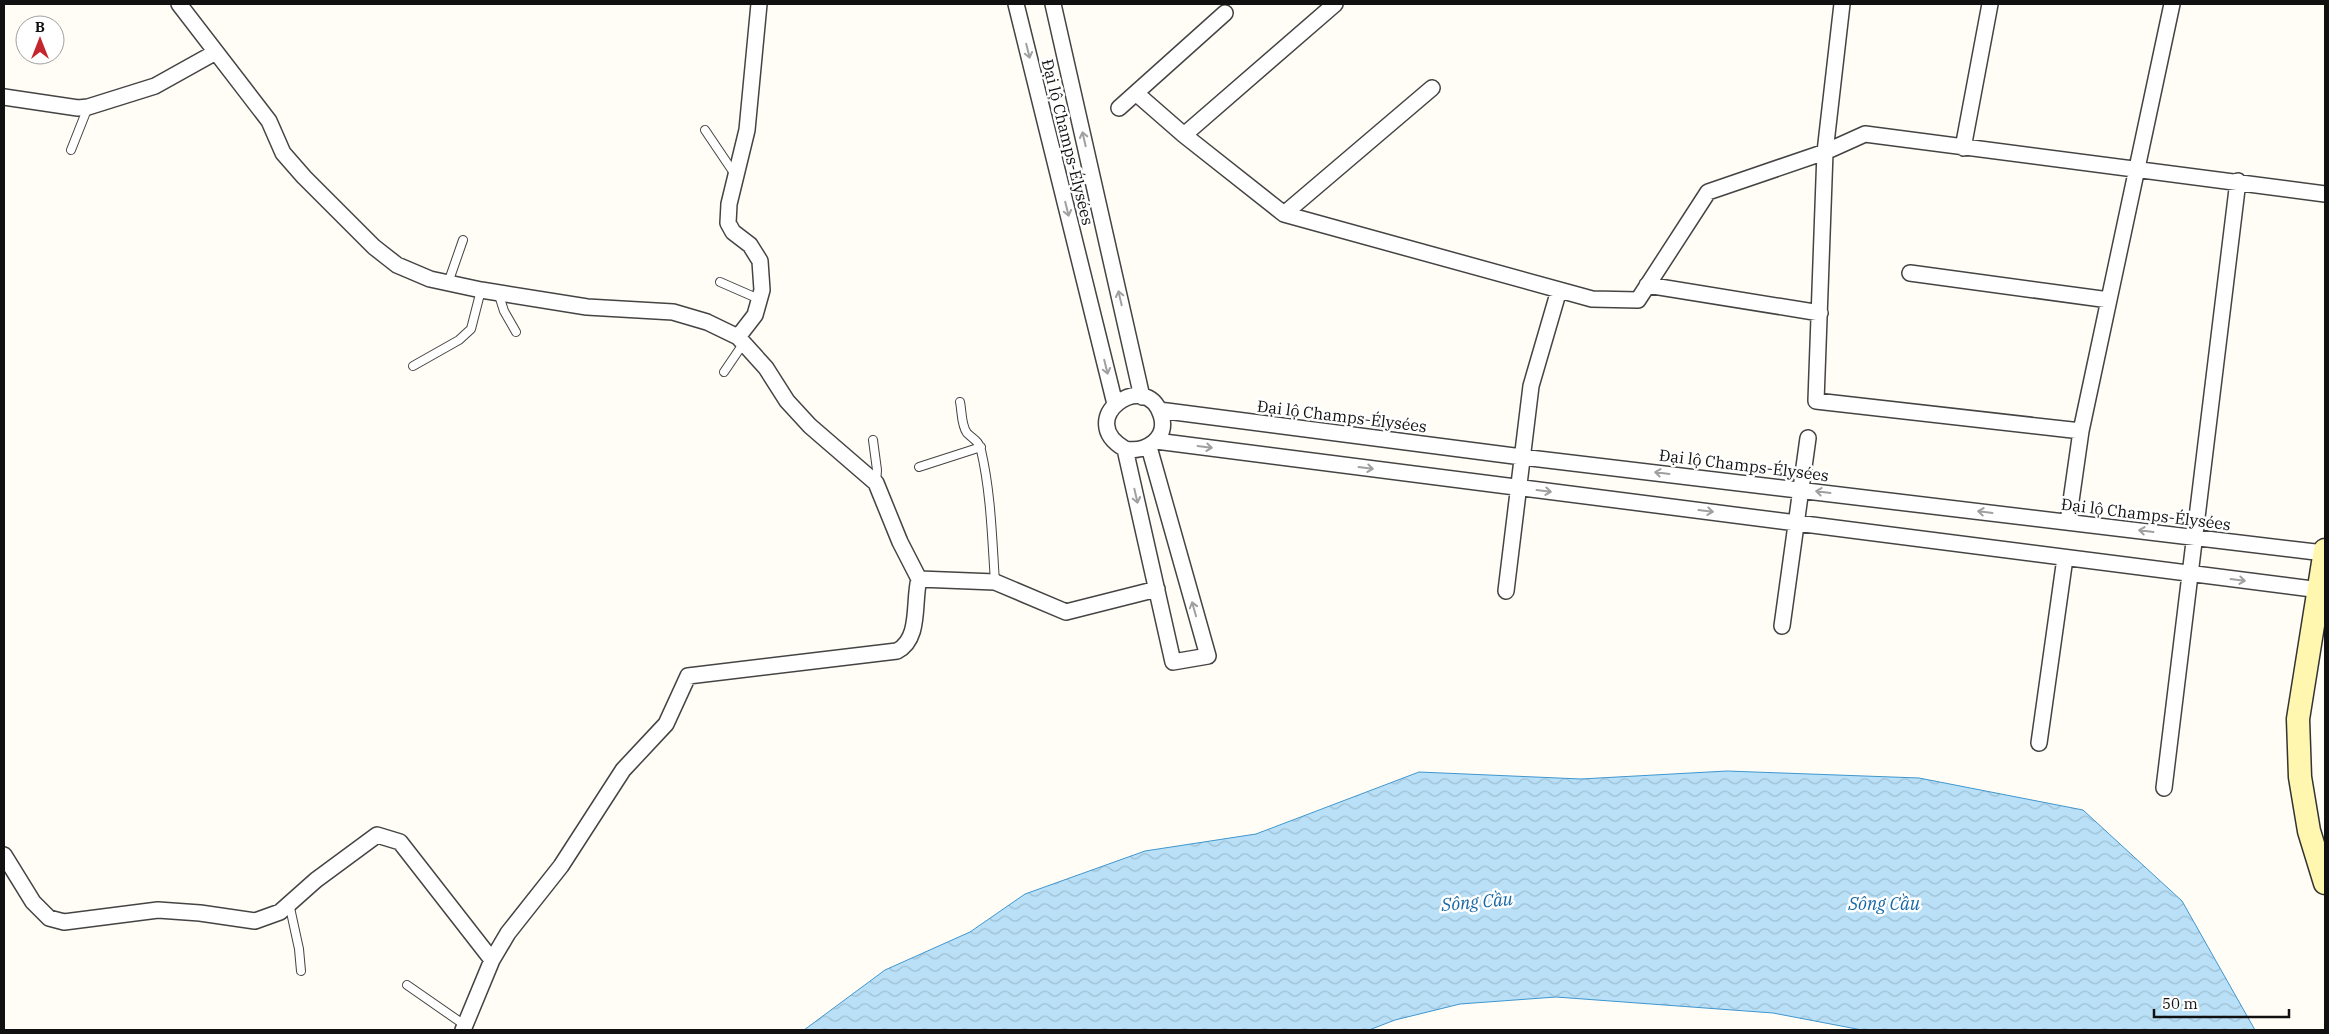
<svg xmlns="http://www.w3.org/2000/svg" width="2329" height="1034" viewBox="0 0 2329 1034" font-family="'IBM Plex Serif',serif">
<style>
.water{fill:url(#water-waves);stroke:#3f96cf}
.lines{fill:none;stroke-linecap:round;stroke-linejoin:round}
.lane-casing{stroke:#444;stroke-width:10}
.street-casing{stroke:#444;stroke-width:18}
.secondary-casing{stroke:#333;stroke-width:25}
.lane{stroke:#fff;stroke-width:8}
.street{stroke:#fff;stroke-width:15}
.secondary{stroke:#fff6b0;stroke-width:22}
.oneway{stroke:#a0a0a0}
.labels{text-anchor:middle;stroke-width:5;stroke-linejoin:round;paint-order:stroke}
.street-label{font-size:16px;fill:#111;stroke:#fff}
.water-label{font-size:18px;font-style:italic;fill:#1768a6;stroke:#fff}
</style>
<defs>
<pattern id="water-waves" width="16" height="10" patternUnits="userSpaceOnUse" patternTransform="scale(1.25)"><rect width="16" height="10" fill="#b9e0f7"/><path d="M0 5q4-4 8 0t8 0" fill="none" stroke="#9ebfd3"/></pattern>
</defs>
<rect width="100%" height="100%" fill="#fffdf5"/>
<path class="water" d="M1727 771 1919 778 2083 810 2182 901 2255 1030H1862L1773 1013 1556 997 1460 1004 1395 1020 1369 1030H804L885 970 970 932 1025 894 1145 851 1256 834 1419 772 1581 779Z"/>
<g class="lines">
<g class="lane-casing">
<path id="lane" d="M705 130 736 176
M71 150 88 107
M720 282 759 299
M448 283 463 240
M498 292 504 311 516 332
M413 366 459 340 471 329 481 290
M724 372 743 344
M960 402C962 411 961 425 967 433 973 439 979 441 981 450 991 493 992 538 995 582
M873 440 877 470 876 483
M919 467 981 447
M289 903 299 949 301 971
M407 985 466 1026"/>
</g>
<g class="street-casing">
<path id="street" d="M179 4 269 121 283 153 304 177 374 247 397 265 430 279 481 290 587 307 673 312 707 322 738 337 766 368 787 401 810 426 876 483 900 542 919 579 995 582 1066 612 1157 589
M1016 4 1115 404
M1053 4 1142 397
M1842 4 1825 152 1816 401 2081 431
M1137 94 1184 135 1284 214 1592 299 1638 300 1708 192 1825 152 1865 134 2325 194
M4 97 78 108 88 107 155 86 216 52
M1119 108 1225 13
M1184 135 1335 4
M1963 148 1990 4
M1284 214 1432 88
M1910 273 2109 300
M1647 285 1820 313
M738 337 755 315 762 290 760 261 750 245 733 232 728 223 729 204 747 130 759 4
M1159 410 1522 457 2324 553
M1156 441 2320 590
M1125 449C1145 453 1169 439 1161 415 1146 367 1073 419 1125 449L1173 662 1208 656 1149 447
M2068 522 2081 431 2172 4
M1506 591 1531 386 1559 290
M1782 626 1808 438
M2039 743 2065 558
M2164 788 2238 181
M4 855 33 902 49 918 64 922 158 910 200 913 255 921 280 912 316 880 377 835 400 842 492 960
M463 1030 492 960 508 933 561 866 623 770 666 724 688 676 897 651C921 639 913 602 919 579"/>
</g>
<g class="secondary-casing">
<path id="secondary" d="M2325 550 2298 719 2300 777 2309 831 2325 883"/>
</g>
<use href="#lane" class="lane"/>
<use href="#street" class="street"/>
<use href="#secondary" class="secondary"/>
</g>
<defs><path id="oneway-shaft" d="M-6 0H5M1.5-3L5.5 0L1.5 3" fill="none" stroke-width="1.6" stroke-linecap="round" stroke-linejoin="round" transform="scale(1.25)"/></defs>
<g class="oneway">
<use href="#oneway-shaft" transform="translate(1028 51) rotate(76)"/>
<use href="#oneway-shaft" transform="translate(1084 139) rotate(-103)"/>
<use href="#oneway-shaft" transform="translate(1067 209) rotate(76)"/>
<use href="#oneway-shaft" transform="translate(1120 298) rotate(-103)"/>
<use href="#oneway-shaft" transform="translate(1106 367) rotate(76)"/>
<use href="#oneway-shaft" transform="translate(1205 447) rotate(7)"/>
<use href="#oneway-shaft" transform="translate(1366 468) rotate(7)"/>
<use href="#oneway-shaft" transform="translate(1662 473) rotate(-173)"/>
<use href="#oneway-shaft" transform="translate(1544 491) rotate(7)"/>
<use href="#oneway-shaft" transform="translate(1823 492) rotate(-173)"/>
<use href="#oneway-shaft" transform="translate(1136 496) rotate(77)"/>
<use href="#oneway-shaft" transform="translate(1706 511) rotate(7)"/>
<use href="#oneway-shaft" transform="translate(1985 512) rotate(-173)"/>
<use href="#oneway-shaft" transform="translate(2146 531) rotate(-173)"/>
<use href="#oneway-shaft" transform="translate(2238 580) rotate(7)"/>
<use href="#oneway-shaft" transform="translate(1194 609) rotate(-106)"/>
</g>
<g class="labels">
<g class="street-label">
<text transform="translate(1068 142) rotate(76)" y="6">Đại lộ Champs-Élysées</text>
<text transform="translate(1342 416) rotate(7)" y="6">Đại lộ Champs-Élysées</text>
<text transform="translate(1744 465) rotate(7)" y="6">Đại lộ Champs-Élysées</text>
<text transform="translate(2146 514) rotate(7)" y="6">Đại lộ Champs-Élysées</text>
</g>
<g class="water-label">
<text transform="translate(1477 902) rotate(-5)" y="6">Sông Cầu</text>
<text x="1884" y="910">Sông Cầu</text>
</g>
</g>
<rect width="2329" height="1034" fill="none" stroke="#111111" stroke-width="10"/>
<g transform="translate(40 40)"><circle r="24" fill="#ffffff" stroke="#a0a0a0"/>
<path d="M0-4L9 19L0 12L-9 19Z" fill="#c4262e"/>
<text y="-8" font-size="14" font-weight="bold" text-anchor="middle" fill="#111111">B</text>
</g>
<path d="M2154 1009v8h135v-8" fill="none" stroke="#111111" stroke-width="2.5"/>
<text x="2162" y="1009" font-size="15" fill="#111111" stroke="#ffffff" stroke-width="4" paint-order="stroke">50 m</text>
</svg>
